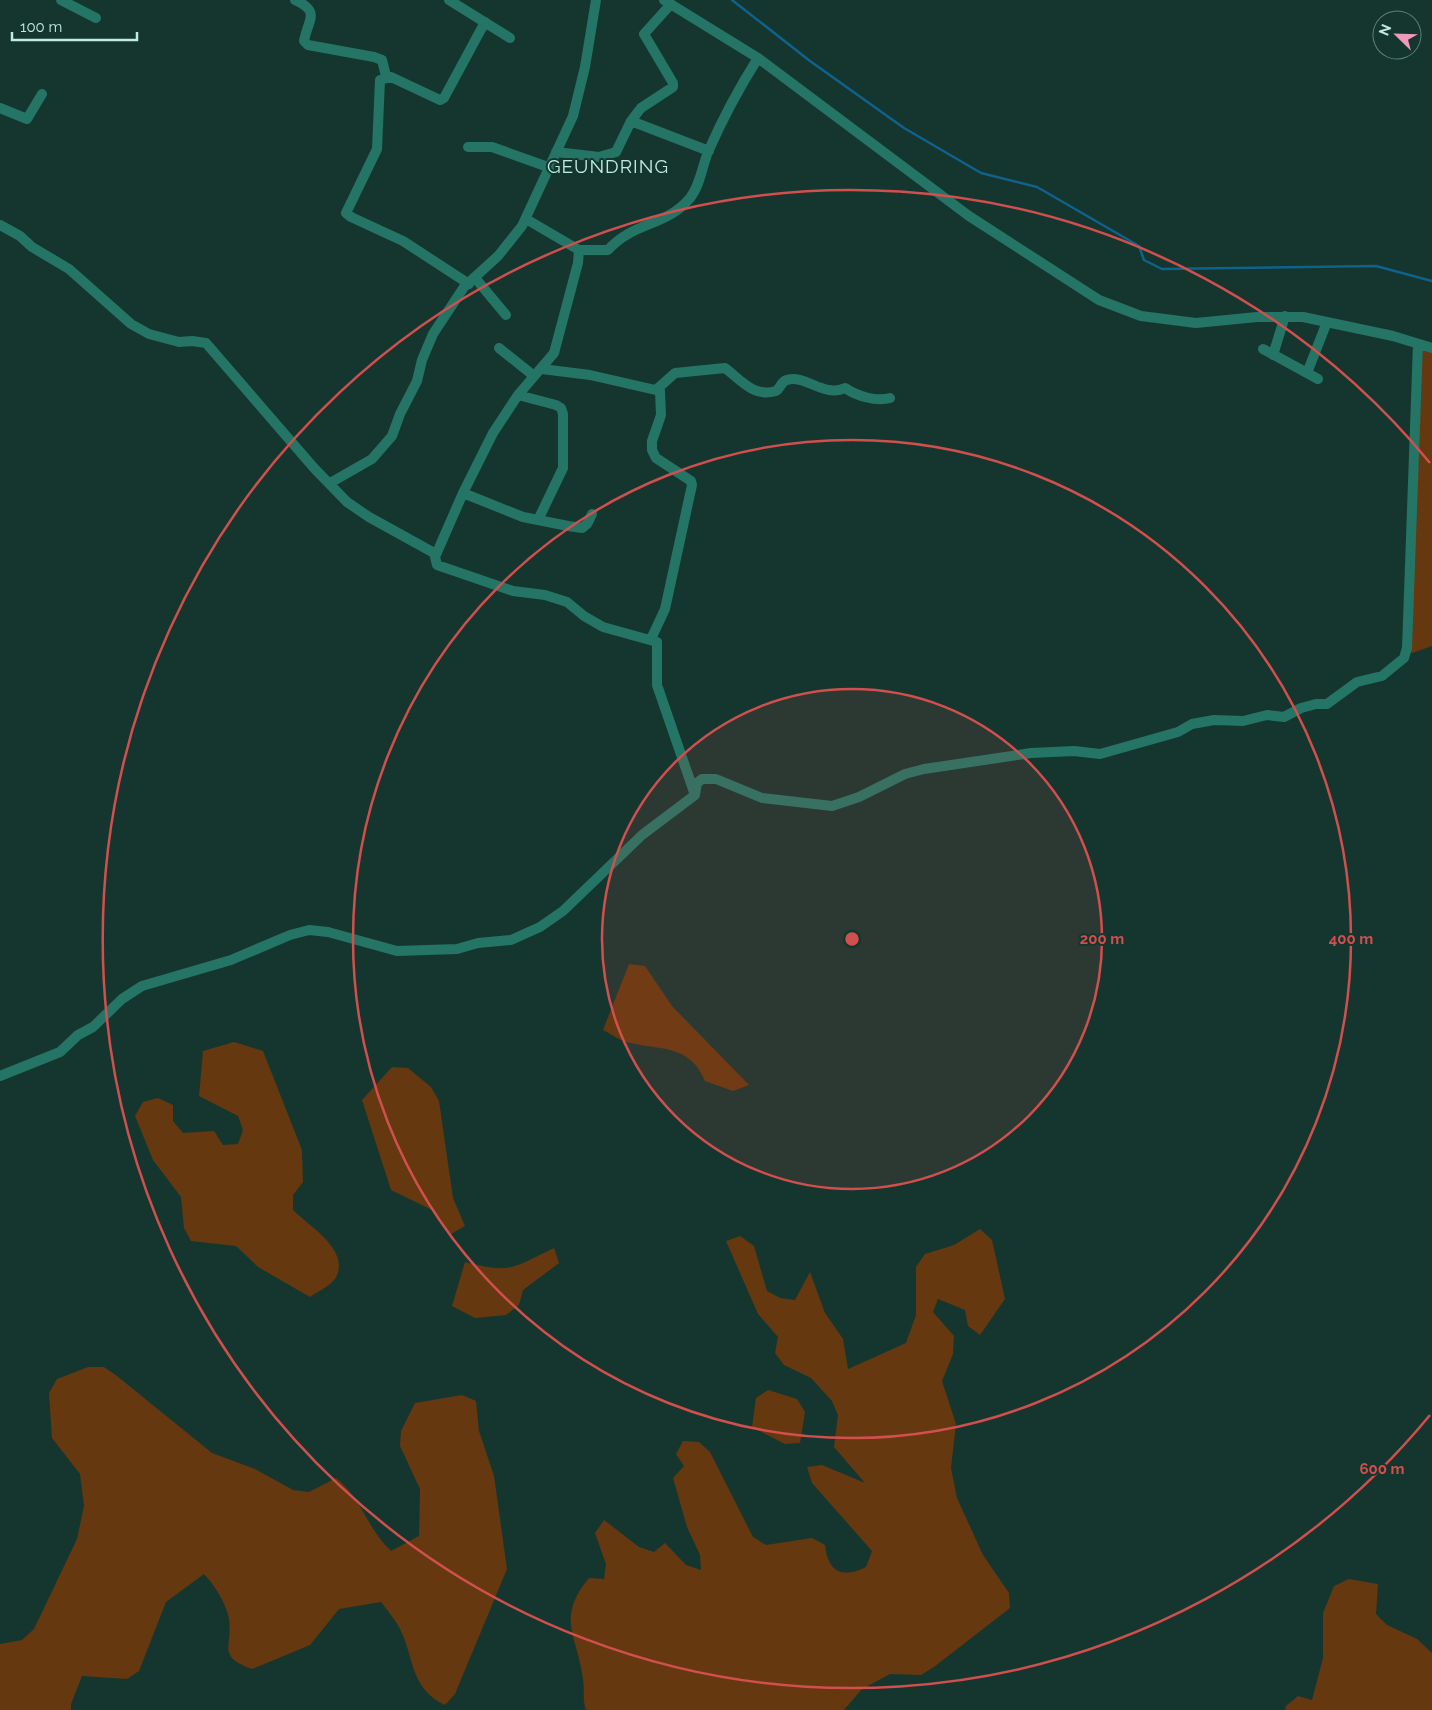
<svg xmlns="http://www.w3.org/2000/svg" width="1432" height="1710" viewBox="0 0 1432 1710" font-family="Raleway,sans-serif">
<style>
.green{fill:#65380f}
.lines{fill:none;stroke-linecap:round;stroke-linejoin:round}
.stream{stroke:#0f628b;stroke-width:2.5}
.minor{stroke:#247565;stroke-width:10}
.ring{fill:none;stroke:#d14f4d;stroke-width:2.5}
.labels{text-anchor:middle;stroke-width:4;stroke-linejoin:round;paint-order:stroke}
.quarter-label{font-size:19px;letter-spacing:1px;fill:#beece0;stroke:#15362f}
.centre{fill:#d14f4d;stroke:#15362f;stroke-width:2.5}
.ring-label{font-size:15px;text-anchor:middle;font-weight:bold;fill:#d14f4d;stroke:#15362f;stroke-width:4;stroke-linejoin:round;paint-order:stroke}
</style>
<rect width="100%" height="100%" fill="#15362f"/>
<path class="green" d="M1415 344 1432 349V646L1412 653 1407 650Z
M629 964 645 966 672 1006 749 1085 733 1091 705 1081C689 1043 660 1051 627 1042 619 1040 611 1034 603 1030Z
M234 1042 263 1051 302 1150 303 1182 293 1195V1210C310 1227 352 1251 335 1279 330 1286 317 1292 310 1297L258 1267 236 1246 191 1241 184 1228 181 1197 153 1160 135 1116 143 1102 158 1098 173 1105V1121L183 1133 214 1131 223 1145 238 1144 243 1130 238 1116 199 1096 203 1051Z
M392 1067 408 1068 431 1087 439 1101 453 1198 465 1226 451 1234 432 1210 391 1190 362 1100Z
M980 1229 992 1240 1005 1299 980 1335 968 1326 965 1310 938 1299 933 1312 954 1336 953 1354 942 1381 956 1424 951 1468 957 1498 983 1555 1009 1593 1010 1608 934 1667 921 1675 890 1674 862 1689 844 1710H586C582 1699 585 1691 583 1680 578 1636 555 1619 589 1578L604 1579 606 1564 595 1533 604 1520 639 1547 654 1552 665 1543 686 1565 701 1570 700 1555 687 1527 673 1478 684 1466 676 1454 683 1441 699 1442 710 1452 753 1537 766 1545 812 1538 825 1545C828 1572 842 1579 866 1567L872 1551 812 1483 807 1467 822 1465 865 1483 834 1447 838 1415 832 1401 811 1378 784 1365 775 1353 778 1337 758 1314 726 1241 740 1236 754 1246 767 1291 780 1298 795 1300 810 1272 825 1313 843 1339 848 1369 906 1343 916 1315V1267L925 1254 954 1245Z
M554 1248 559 1263 523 1290 519 1305 506 1315 475 1318 452 1306 465 1262C512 1274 512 1268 554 1248Z
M88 1367H104L117 1376 212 1453 255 1469 293 1490 309 1492 336 1478C361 1497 368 1530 391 1551L419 1536 420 1489 400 1446 401 1431 415 1403 462 1395 476 1401 479 1431 494 1476 507 1569 455 1694 445 1705C409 1688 415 1657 399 1627 394 1618 387 1610 381 1602L339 1609 310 1645 252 1669C216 1656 233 1647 229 1619 226 1603 215 1586 204 1574L166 1602 139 1671 127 1679 82 1676 71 1704V1710H0V1644L22 1640 34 1629 77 1539 84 1506 80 1474 52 1438 49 1393 57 1379Z
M768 1390 797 1399 805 1412 800 1443 785 1444 752 1427 756 1398Z
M1349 1579 1378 1584 1376 1614 1387 1625 1417 1639 1432 1653V1710H1285L1286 1706 1298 1696 1312 1700 1323 1658V1613L1334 1586Z"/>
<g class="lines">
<path class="stream" d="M732 0 810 61 904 128 981 173 1037 187 1139 246 1144 260 1162 269 1376 266 1432 281"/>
<path class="minor" d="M61 0 96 18
M295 0C321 12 308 19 304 41L308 45 374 57 382 60 386 76
M449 0 510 38
M664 0 758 58 969 216 1099 300 1141 316 1196 323 1257 317H1303L1393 336 1432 348
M0 108 27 119 42 94
M631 121 641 108 673 87V83L644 34 671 4
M468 147H492L548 167
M556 152 599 157 616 152 631 121 709 151
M526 219 579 250
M0 225 20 236 32 247 69 269 131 324 149 334 179 342 192 341 206 343 314 468 347 502 369 517 436 554
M476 279 506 315
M469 284 403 241 351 217 346 213 377 149 380 80 391 77 440 100 444 98 485 22
M499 348 534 376
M1263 349 1318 379
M1273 355 1285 316
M542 369 590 375 660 391 661 415 652 441V450L656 458 691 481 692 485 665 609 651 639
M1307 373 1327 322
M657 389 675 373 725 368C741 380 754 398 776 391 781 388 781 381 787 380 805 374 824 398 845 388 857 396 876 402 890 398
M518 395 556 405 561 408 563 414V468L538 520
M330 483 372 459 392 436 400 414 417 381 422 360 433 334 464 287 498 256 522 226 573 116 585 67 596 0
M463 493 523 517 568 526 582 528 587 524 592 514
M695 795 657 685V642L603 627 584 616 567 602 545 595 513 591 437 565 435 557 463 493 493 433 518 395 554 353 578 263 579 250H608C634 221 666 227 690 198 700 186 702 167 708 152 722 120 739 88 758 58
M0 1076 60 1052 78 1035 93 1027 122 999 142 986 231 960 290 935 309 930 328 932 397 951 457 949 478 943 511 940 540 927 563 911 642 835 695 795 697 783 702 779H716L762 798 832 806 859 797 905 774 924 769 1031 753 1074 751 1100 754 1178 732 1192 724 1214 720 1243 721 1267 715 1284 717 1301 708 1316 704H1327L1357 682 1382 676 1404 658 1407 648 1418 344"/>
</g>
<circle cx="852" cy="939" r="250" fill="#d14f4d" fill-opacity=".12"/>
<g class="ring">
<circle cx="852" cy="939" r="250"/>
<circle cx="852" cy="939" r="499"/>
<path d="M1430 1415A749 749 0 1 1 1430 463"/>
</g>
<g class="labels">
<g class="quarter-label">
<text x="608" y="173">GEUNDRING</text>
</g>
</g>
<circle cx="852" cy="939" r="8" class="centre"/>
<g class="ring-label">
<text x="1102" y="944">200 m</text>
<text x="1351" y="944">400 m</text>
<text x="1382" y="1474">600 m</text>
</g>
<g transform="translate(1397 35) rotate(293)"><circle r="24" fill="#15362f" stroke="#597f76"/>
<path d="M0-4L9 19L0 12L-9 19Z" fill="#ef9ab8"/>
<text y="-8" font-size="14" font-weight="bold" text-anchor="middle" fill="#beece0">N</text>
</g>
<path d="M12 32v8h125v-8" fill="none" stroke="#beece0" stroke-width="2.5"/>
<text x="20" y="32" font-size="15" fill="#beece0" stroke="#15362f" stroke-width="4" paint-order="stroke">100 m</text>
</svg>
